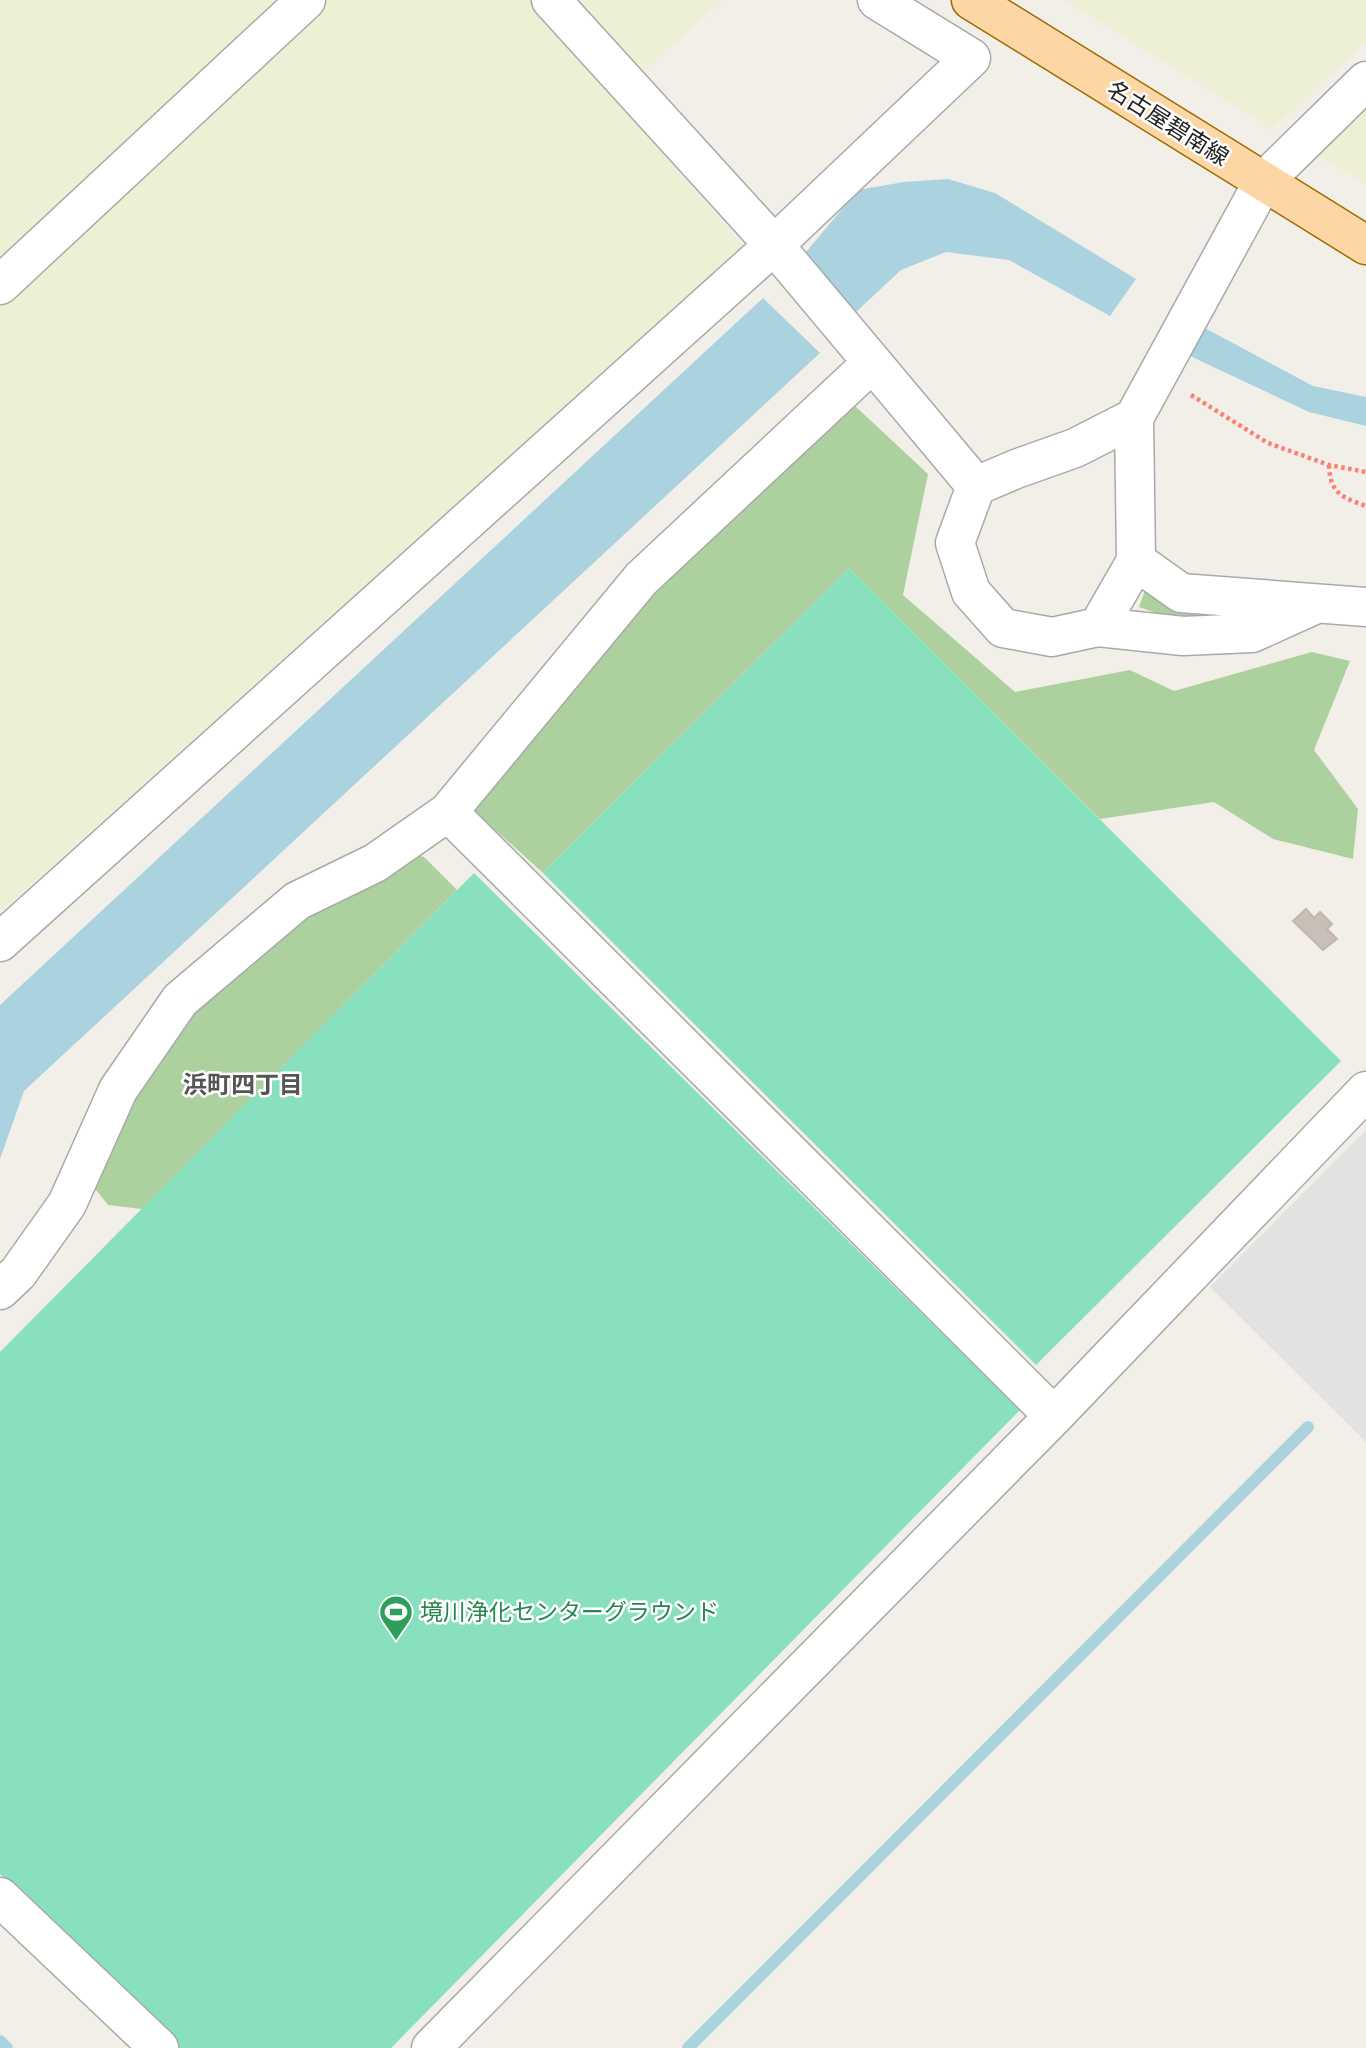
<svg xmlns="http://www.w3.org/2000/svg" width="1366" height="2048" viewBox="0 0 1366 2048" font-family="Karla,'Noto Sans JP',sans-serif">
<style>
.farmland{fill:#eef0d5}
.forest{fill:#add19e}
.pitch{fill:#88e0be}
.parking{fill:#e2e2e2}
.water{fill:#aad3df}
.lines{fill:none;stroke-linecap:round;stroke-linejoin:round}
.stream{stroke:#aad3df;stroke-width:12}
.building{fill:#c7bfb8;stroke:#c4b6ab;stroke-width:2}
.minor-casing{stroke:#a9a9a9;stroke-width:41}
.major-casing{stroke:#a06b00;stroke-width:41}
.path{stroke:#fa8072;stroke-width:4.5;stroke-dasharray:3.5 3.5;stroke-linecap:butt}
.minor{stroke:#fff;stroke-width:38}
.major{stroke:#fcd6a4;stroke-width:38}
.labels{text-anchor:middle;stroke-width:5;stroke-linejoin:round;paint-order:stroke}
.street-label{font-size:23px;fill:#222;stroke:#fff}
.leisure-label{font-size:23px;fill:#27864d;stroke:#fff;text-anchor:start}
.neighbourhood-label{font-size:24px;font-weight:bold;fill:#555;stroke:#fff}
</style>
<rect width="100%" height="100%" fill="#f2efe9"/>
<path class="farmland" d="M0 0H278L0 263Z
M323 0H530L743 247 0 912V306Z
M564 0H723L632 81Z
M1064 0H1366V43L1272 129Z
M1366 100V184L1312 152Z"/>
<path class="forest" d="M840 392 928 474 903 595 1015 692 1130 670 1174 691 1312 652 1350 661 1314 750 1358 809 1353 859 1273 839 1214 802 1100 819 849 568 543 873 459 797Z
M1145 590 1193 612 1243 622 1188 624 1139 607Z
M396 849 424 857 457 890 142 1209 108 1205 81 1171 180 1000Z"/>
<path class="pitch" d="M849 568 1341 1061 1036 1365 543 873Z
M474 873 1020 1410 391 2048H178L0 1874V1352Z"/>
<path class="parking" d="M1366 1130V1442L1210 1287Z"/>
<path class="water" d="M948 179 995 193 1136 279 1110 316 1009 260 946 252 901 270 855 313 806 252 858 190 904 182Z
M763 298 820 353 24 1091 0 1159V1005Z
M1203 327 1313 386 1366 397V426L1309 412 1190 356Z"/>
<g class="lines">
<path class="stream" d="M0 2041 7 2048
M688 2048 1308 1427"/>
</g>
<path class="building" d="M1306 909 1314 918 1320 912 1332 924 1327 929 1337 939 1323 950 1293 921Z"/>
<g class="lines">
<g class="minor-casing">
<path id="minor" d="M551 0 774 245 976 486 955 543 971 592 1003 628 1052 637 1098 627 1136 561 1134 418 1263 182 1366 81
M0 285 306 0
M872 363 641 579 448 812 1054 1416
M976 486 1016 469 1075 448 1134 418
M1136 561 1181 593 1366 607
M1098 627 1183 636 1252 633 1314 605
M0 942 774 245 971 58 877 0
M0 1290 18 1273 67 1204 118 1090 180 1000 297 901 375 863 448 812
M0 1897 159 2048
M431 2048 1054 1416 1366 1091"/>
</g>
<g class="major-casing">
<path id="major" d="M971 0 1366 245"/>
</g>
<path class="path" d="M1191 395 1268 443 1329 465 1366 472
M1329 465C1330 493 1341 497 1366 506"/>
<use href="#minor" class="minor"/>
<use href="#major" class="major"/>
</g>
<defs>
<g id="stadium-pin" transform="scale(1.75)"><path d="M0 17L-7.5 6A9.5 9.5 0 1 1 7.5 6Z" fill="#2e9e5b" stroke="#fff"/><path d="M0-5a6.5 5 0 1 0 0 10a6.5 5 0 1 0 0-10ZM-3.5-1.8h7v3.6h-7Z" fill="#fff"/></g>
</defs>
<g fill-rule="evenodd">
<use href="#stadium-pin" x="396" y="1612"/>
</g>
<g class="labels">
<g class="street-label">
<text transform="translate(1168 123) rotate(32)" y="8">名古屋碧南線</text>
</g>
<g class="leisure-label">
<text x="420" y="1620">境川浄化センターグラウンド</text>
</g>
<g class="neighbourhood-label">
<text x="243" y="1093">浜町四丁目</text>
</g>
</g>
</svg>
